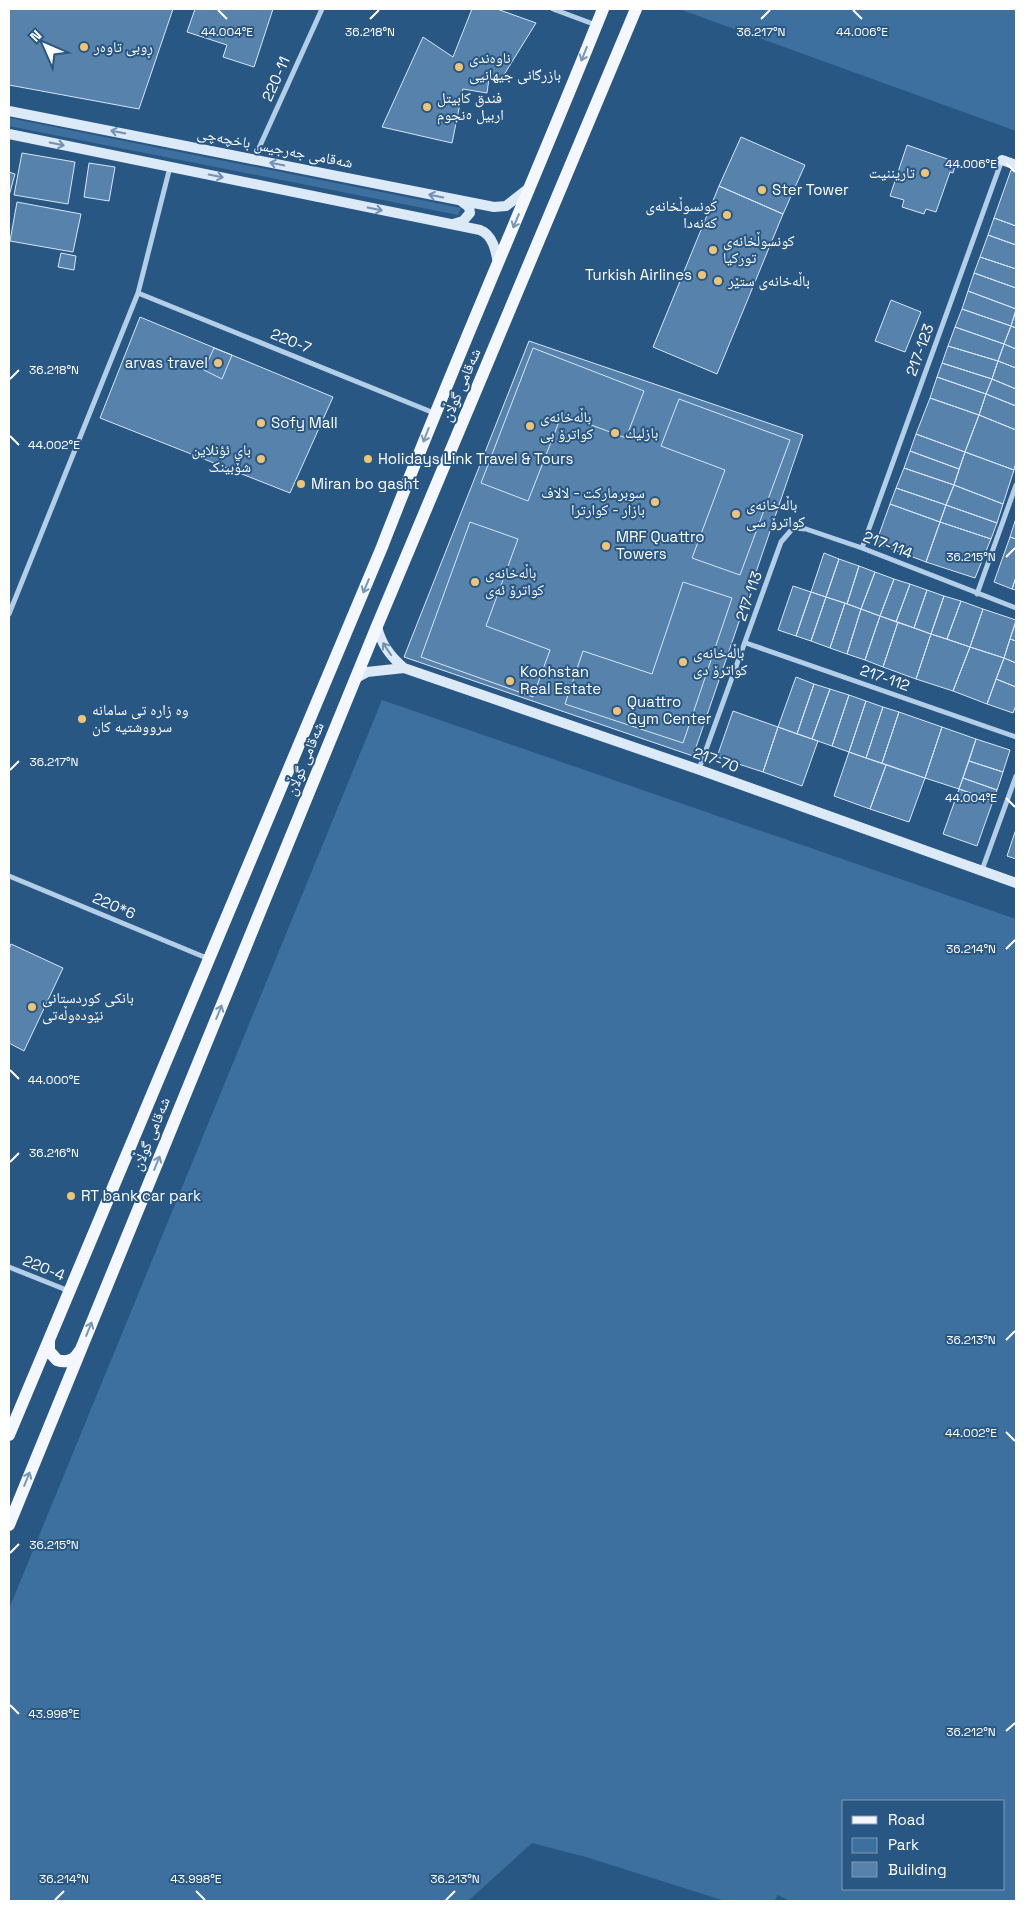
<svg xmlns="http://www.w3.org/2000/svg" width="1025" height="1910" viewBox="0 0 1025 1910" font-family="'Space Grotesk','Noto Naskh Arabic',sans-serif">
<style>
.green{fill:#3e709f;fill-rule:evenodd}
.building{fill:#5682ac;stroke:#d6e6f5}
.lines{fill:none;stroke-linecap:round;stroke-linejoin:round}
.street{stroke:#b3cee7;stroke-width:5}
.secondary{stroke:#dce9f6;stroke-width:10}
.primary{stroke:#f4f8fe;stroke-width:12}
.oneway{stroke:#7a97b4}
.oneway2{stroke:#7191b1}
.ticks{fill:none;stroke:#fff;stroke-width:2}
.poi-dot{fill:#eec479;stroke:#295783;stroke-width:2}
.labels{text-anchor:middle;stroke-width:4;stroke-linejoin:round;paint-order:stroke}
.poi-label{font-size:15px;fill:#fff;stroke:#295783;text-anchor:start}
.street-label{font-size:15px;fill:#fff;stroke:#295783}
.ticks-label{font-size:12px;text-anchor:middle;fill:#fff;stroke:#295783;stroke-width:4;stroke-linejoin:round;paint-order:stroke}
</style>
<rect width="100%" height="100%" fill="#295783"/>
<path class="green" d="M679 9H1016V131Z
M9 118 461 208 458 215 9 126Z
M382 700 1016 919V1901H790L778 1895 774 1901H725L586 1857 532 1843 468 1901H9V1609ZM844 1801H1004V1889H844Z"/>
<path class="building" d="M9 9H173L139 109 9 85Z
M195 9H273L254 67 223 57 227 45 187 32Z
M472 9H497L536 23 502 78H489L487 93 463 89 452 143 382 127 423 37 453 57Z
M741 137 805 165 783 214 719 186Z
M907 145 956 162 953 173 950 172 936 212 926 209 924 214 902 207 904 200 890 196Z
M22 153 75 162 68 204 14 195Z
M89 163 115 167 109 201 84 197Z
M1011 170 1016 171V226L994 218Z
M9 172 15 174 9 196Z
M719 186 783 214 717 374 653 347Z
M17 202 81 214 73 252 10 241Z
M994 218 1016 226V245L988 235Z
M988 235 1016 245V269L980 257Z
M61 253 76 256 74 270 58 267Z
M980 257 1016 269V288L974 273Z
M974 273 1016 288V309L968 291Z
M968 291 1016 309 1011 326 962 309Z
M891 300 921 312 905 352 875 341Z
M962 309 1011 326 1004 344 955 327Z
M1016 311V328L1011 326Z
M140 317 333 397 290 493 100 418Z
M1011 326 1016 328V349L1004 344Z
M955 327 1004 344 998 361 948 346Z
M529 341 803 435 693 756 404 657Z
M1004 344 1016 349V368L998 361Z
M948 346 998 361 992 379 942 363Z
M214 348 232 355 222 379 204 370Z
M533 348 644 391 626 438 562 414 528 501 481 483Z
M998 361 1016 368V389L992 379Z
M942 363 992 379 986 394 937 377Z
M937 377 986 394 979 415 930 398Z
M992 379 1016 389V406L986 394Z
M986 394 1016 406V430L979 415Z
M930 398 979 415 965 452 916 434Z
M679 399 790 440 740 575 692 558 725 470 661 446Z
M979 415 1016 430V462L1014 470 965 452Z
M916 434 965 452 959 469 910 451Z
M910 451 959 469 954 485 904 468Z
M965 452 1014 470 1003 504 954 485Z
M904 468 954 485 946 505 896 488Z
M954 485 1003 504 997 523 946 505Z
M896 488 946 505 940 522 890 504Z
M890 504 940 522 926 562 876 543Z
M946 505 997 523 991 539 940 522Z
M1016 518V539L1010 537Z
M470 522 518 539 486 626 550 650 533 697 421 657Z
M940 522 991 539 975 578 926 562Z
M1010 537 1016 539V577L1012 589 994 582Z
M824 553 839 559 826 597 811 592Z
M839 559 859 566 847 604 826 597Z
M859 566 875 572 861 609 847 604Z
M875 572 894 579 880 616 861 609Z
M1016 577V590L1012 589Z
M894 579 910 584 896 622 880 616Z
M683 582 732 598 683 743 565 704 583 651 652 674Z
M910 584 927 590 914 628 896 622Z
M793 586 811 592 796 636 778 630Z
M927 590 944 596 931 634 914 628Z
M811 592 826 597 811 641 796 636Z
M944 596 961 601 947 639 931 634Z
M826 597 845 603 830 648 811 641Z
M961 601 983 609 970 647 947 639Z
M845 603 861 609 847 654 830 648Z
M861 609 880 616 865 660 847 654Z
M983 609 1016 620 1004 658 970 647Z
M880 616 898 622 883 667 865 660Z
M898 622 931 634 916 679 883 667Z
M1016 622V641L1010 639Z
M931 634 970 647 953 691 916 679Z
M1010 639 1016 641V663L1004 658Z
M970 647 1004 658 987 704 953 691Z
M1004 658 1016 663V687L996 679Z
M796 677 814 684 797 734 778 727Z
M996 679 1016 687V705L1013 713 987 704Z
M814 684 830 689 812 739 797 734Z
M830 689 849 695 832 746 812 739Z
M849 695 866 701 849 752 832 746Z
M866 701 883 707 866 758 849 752Z
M883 707 899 712 882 763 866 758Z
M733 711 778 727 763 772 717 757Z
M899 712 942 727 925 778 882 763Z
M778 727 818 741 802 786 763 772Z
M942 727 976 739 959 789 925 778Z
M976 739 1010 750 1003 772 969 761Z
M849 752 886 765 870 809 834 796Z
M969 761 1003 772 997 790 963 778Z
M886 765 925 778 909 822 870 809Z
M963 778 997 790 993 801 959 789Z
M959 789 993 801 977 846 943 834Z
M1016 829V859L1007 856Z
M11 944 63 968 24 1051 9 1043V949Z"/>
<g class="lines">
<path class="street" d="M553 9 596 25
M254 159 322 9
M138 293 434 413
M862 548 1002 160
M977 594 1016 485
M9 614 138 293 170 167
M746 643 1016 737
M699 769 781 542 793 528 806 529 862 548 1016 608
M982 870 1016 776
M9 876 209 959
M9 1267 69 1291"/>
<path class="secondary" d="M9 111 494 207 506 206 529 188
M9 134 480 230C493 235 496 251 498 264
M1002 160 1016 165
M453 224 463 221 470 213 469 207 461 201
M377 626C381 644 390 656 404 668
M356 678 367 672 404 668 700 770 1016 883"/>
<path class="primary" d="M49 1340V1351L57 1360C66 1363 74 1361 79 1352
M9 1435 382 547C452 366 531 189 603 9
M9 1525 377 626 636 9"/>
</g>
<defs><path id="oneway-shaft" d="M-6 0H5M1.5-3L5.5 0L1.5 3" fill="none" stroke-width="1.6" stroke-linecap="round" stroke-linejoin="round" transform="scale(1.25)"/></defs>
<g class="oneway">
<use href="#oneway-shaft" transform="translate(584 54) rotate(112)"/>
<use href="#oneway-shaft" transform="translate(516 221) rotate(113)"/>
<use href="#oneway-shaft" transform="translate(426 435) rotate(111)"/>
<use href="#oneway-shaft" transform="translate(366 586) rotate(113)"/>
<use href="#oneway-shaft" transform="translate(219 1012) rotate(-68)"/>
<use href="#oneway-shaft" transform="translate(157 1163) rotate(-68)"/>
<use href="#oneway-shaft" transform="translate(89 1329) rotate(-68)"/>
<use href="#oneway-shaft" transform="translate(27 1479) rotate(-68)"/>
</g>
<g class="oneway2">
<use href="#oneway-shaft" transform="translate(118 132) rotate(-169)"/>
<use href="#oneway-shaft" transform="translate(57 144) rotate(12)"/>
<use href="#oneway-shaft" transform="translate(277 164) rotate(-169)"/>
<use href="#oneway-shaft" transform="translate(216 176) rotate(12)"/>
<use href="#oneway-shaft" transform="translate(436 196) rotate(-169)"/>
<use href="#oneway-shaft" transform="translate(375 209) rotate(11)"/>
<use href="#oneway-shaft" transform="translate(387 649) rotate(-124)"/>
</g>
<path class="ticks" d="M218 10 227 19M853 10 862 19M370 19 379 10M761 19 770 10M1006 163 1015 172M10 379 19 370M10 436 19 445M1006 557 1015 548M10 770 19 761M1006 798 1015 807M1006 949 1015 940M10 1070 19 1079M10 1162 19 1153M1006 1340 1015 1331M1006 1432 1015 1441M10 1553 19 1544M10 1705 19 1714M1006 1731 1015 1723M196 1891 205 1900M55 1900 64 1891M446 1900 455 1891"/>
<g class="poi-dot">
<circle cx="84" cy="47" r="5"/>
<circle cx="459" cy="67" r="5"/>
<circle cx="427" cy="107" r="5"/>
<circle cx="925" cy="173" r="5"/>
<circle cx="762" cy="190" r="5"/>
<circle cx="727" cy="215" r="5"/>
<circle cx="713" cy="250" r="5"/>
<circle cx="702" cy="275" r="5"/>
<circle cx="718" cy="281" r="5"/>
<circle cx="218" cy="363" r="5"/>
<circle cx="261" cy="423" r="5"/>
<circle cx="530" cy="426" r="5"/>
<circle cx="615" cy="433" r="5"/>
<circle cx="261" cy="459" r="5"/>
<circle cx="368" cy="459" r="5"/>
<circle cx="301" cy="484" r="5"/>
<circle cx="655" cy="502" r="5"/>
<circle cx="736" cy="514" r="5"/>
<circle cx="606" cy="546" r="5"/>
<circle cx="475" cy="582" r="5"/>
<circle cx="683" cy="662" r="5"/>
<circle cx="510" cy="681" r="5"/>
<circle cx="617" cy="711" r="5"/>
<circle cx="82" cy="719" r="5"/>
<circle cx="32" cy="1007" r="5"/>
<circle cx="71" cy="1196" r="5"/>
</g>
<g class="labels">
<g class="poi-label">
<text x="94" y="52">ڕوبی تاوەر</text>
<text x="469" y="63">ناوەندی<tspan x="469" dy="17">بازرگانی جیهانیی</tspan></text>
<text x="437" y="103">فندق كابيتل<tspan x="437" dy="17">اربيل ٥نجوم</tspan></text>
<text x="915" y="178" text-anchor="end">تاریننیت</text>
<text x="772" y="195">Ster Tower</text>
<text x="717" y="211" text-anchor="end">کونسوڵخانەی<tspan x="717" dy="17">کەنەدا</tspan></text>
<text x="723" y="246">کونسوڵخانەی<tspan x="723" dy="17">تورکیا</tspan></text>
<text x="692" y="280" text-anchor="end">Turkish Airlines</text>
<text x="728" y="286">باڵەخانەی ستێر</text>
<text x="208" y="368" text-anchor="end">arvas travel</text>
<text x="540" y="422">باڵەخانەی<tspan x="540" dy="17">کواترۆ بی</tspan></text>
<text x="271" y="428">Sofy Mall</text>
<text x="625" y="438">بازليك</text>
<text x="251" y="455" text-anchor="end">باي ئؤنلاین<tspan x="251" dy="17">شۆبینک</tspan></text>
<text x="378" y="464">Holidays Link Travel &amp; Tours</text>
<text x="311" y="489">Miran bo gasht</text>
<text x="645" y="498" text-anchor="end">سوبرماركت - لالاف<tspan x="645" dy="17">بازار - كوارترا</tspan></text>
<text x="746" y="510">باڵەخانەی<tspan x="746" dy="17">کواترۆ سی</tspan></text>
<text x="616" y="542">MRF Quattro<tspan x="616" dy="17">Towers</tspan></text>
<text x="485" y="578">باڵەخانەی<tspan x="485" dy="17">کواترۆ ئەی</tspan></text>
<text x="693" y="658">باڵەخانەی<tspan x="693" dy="17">کواترۆ دی</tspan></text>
<text x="520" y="677">Koohstan<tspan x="520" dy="17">Real Estate</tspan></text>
<text x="627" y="707">Quattro<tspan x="627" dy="17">Gym Center</tspan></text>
<text x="92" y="715">وه زاره تى سامانه<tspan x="92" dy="17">سرووشتيه كان</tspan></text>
<text x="42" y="1003">بانکی کوردستانی<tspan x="42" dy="17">نێودەوڵەتی</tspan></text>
<text x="81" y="1201">RT bank car park</text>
</g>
<g class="street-label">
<text transform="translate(276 79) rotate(-66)" y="5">220-11</text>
<text transform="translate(275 148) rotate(11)" y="5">شەقامی جەرجیس باخچەچی</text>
<text transform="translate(291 341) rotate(22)" y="5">220-7</text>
<text transform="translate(920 350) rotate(-70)" y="5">217-123</text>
<text transform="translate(461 385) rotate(-67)" y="5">شەقامی گوڵان</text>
<text transform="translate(888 545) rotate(21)" y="5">217-114</text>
<text transform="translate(749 596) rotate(-71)" y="5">217-113</text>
<text transform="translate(885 678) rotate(19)" y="5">217-112</text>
<text transform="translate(305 759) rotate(-68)" y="5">شەقامی گوڵان</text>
<text transform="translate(716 760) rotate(19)" y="5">217-70</text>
<text transform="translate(114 906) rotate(23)" y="5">220*6</text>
<text transform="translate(151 1134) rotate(-68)" y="5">شەقامی گوڵان</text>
<text transform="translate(44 1268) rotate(22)" y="5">220-4</text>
</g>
</g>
<g class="ticks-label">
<text x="227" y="36">44.004°E</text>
<text x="370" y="36">36.218°N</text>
<text x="862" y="36">44.006°E</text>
<text x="761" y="36">36.217°N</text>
<text x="971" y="168">44.006°E</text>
<text x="54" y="374">36.218°N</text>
<text x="54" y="449">44.002°E</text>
<text x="971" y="561">36.215°N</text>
<text x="54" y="766">36.217°N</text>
<text x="971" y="802">44.004°E</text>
<text x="971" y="953">36.214°N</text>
<text x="54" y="1084">44.000°E</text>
<text x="54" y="1157">36.216°N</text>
<text x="971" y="1344">36.213°N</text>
<text x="971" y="1437">44.002°E</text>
<text x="54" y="1549">36.215°N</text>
<text x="54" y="1718">43.998°E</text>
<text x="971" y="1736">36.212°N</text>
<text x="64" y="1883">36.214°N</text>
<text x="196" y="1883">43.998°E</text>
<text x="455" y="1883">36.213°N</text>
</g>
<rect width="1025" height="1910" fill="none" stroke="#ffffff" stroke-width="20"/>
<rect x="842" y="1800" width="162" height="90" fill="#295783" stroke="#7f9ab5"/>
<rect x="852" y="1816" width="25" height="8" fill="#f4f8fe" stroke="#7f9ab5"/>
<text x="888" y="1825" font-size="15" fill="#ffffff">Road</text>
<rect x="852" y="1838" width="25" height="15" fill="#3e709f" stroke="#7f9ab5"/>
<text x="888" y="1850" font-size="15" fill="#ffffff">Park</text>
<rect x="852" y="1862" width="25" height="15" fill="#5682ac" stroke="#7f9ab5"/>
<text x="888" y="1875" font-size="15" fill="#ffffff">Building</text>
<g transform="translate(45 45) rotate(315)" stroke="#295783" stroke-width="4" paint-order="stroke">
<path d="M0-4L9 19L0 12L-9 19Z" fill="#ffffff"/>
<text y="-8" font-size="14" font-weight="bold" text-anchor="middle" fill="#ffffff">N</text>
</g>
</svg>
